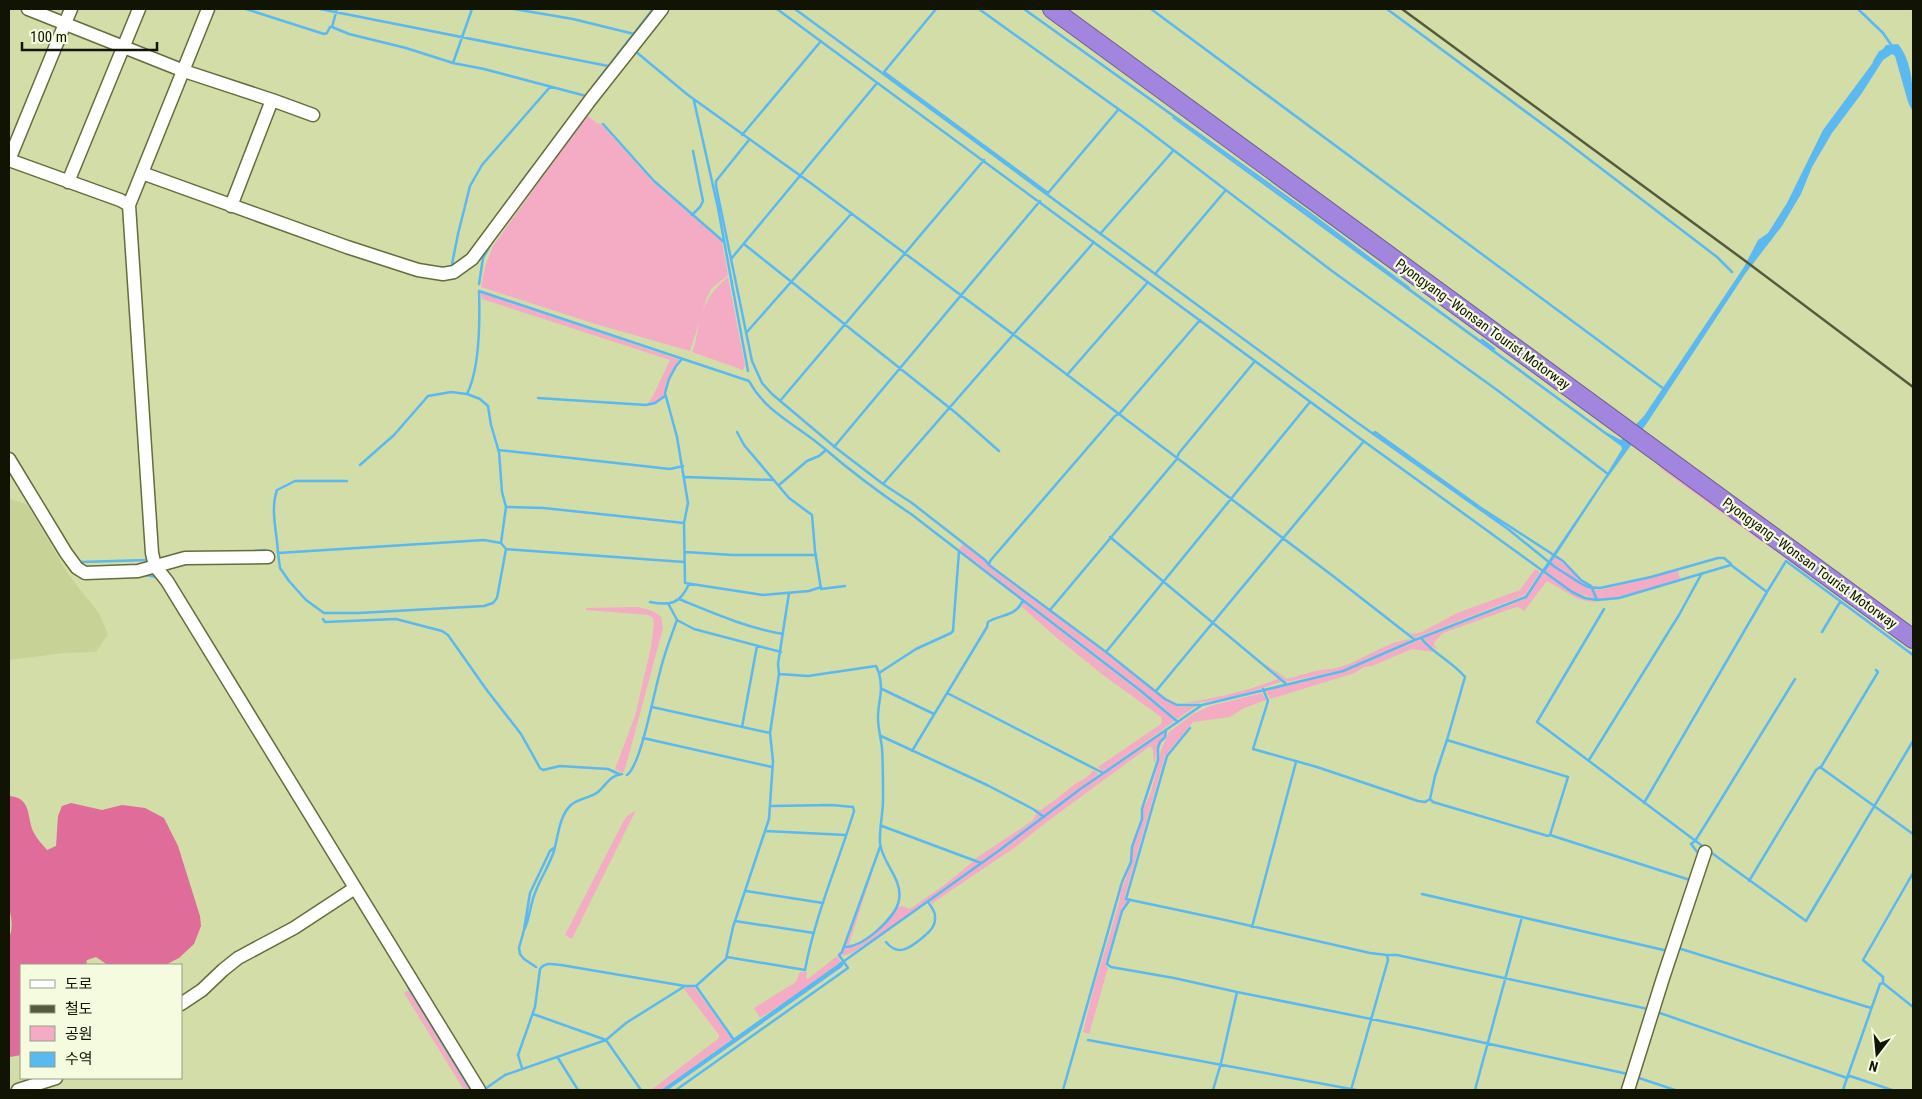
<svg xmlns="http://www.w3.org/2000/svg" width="1922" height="1099" viewBox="0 0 1922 1099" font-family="'Roboto Condensed','Noto Sans KR',sans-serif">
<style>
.built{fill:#c7d396}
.green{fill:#f4acc5}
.forest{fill:#df6c99}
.water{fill:#5ab9f1}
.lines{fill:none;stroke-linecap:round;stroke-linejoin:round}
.stream{stroke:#5ab9f1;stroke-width:2.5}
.minor-casing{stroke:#646d3b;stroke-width:15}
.highway-casing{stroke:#6f5d91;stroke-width:20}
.minor{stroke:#fff;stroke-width:12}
.highway{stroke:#a185de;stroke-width:18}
.rail{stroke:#545a3b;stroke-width:2.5}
.labels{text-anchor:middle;stroke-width:4.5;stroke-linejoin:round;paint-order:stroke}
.street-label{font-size:14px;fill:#111402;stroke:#f4fbdf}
</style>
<rect width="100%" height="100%" fill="#d2dda7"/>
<path class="built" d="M9 499 27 504 68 574 98 612 108 634 96 652 64 653 9 660Z"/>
<path class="green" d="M587 115 598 124 600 123 653 182 722 242 728 275 712 288 707 297 690 351 592 323 481 287 485 267 493 246Z
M728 277 745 366 743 370 692 352C696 344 696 337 698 328 702 307 711 290 728 277Z
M480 292 680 360C672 370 664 383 665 396L655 402 647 405 652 398 670 360 482 299Z
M1659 461 1767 541 1762 542 1660 468Z
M963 544 984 560 988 566 1105 653 1165 699 1179 707 1196 706 1177 719 1142 690 959 549Z
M1555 557C1568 565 1576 579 1591 586L1580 583 1551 563Z
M1550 564 1580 584 1591 588 1596 599 1572 591 1545 572Z
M1535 569 1540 572 1525 595 1415 638 1408 631 1413 634 1422 632 1457 613 1520 590Z
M1678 570 1680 579 1618 597 1597 599 1593 589 1600 590Z
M1543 573 1571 592 1597 603 1578 599 1547 581 1524 611 1518 607 1513 608 1443 633 1435 641 1434 645 1438 649 1430 646 1423 638 1525 599Z
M1023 602 1176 720 1103 772 1098 767 1161 724 1162 721 1161 717 1103 675 1056 637 1022 607Z
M637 607C647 609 654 610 661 617L663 628 628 758 624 772H620L615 769 635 716 651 647 654 624 653 618 648 615 586 610V608Z
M1411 639 1410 641 1342 670 1286 682 1264 663 1287 679C1298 676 1309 672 1321 670 1328 669 1335 669 1343 666 1367 658 1385 642 1411 639Z
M1420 640 1434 652 1412 649 1372 666 1364 667 1355 673 1270 699 1266 691 1343 672Z
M1278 679 1281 682C1250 692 1217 703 1185 703 1217 698 1248 691 1278 679Z
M1262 693 1266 700 1244 708 1230 717 1193 722 1165 756 1125 896 1127 902 1122 908 1107 960 1106 965 1108 968 1089 1034 1083 1032 1094 987 1119 903 1121 891 1132 862 1133 848 1142 822 1143 810 1151 792 1161 750 1169 732 1193 714 1210 706Z
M1165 731 1164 736 1159 741 1154 764 1153 750 1150 746 1044 824 1014 848 934 902 933 905 930 901 1080 791Z
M1093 770 1099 774 1044 816 1036 809 1041 810C1052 802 1063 794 1074 785 1080 780 1089 778 1093 770Z
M636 810 572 939 565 935 623 822 627 816Z
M1037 813 1043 817 981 862 975 859 1032 821Z
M880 848 849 944 854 945H845Z
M974 861 980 863 871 941 852 953 842 956 844 949C866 947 888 924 898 907L902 906 910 909 943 886Z
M837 956 841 962 793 997 760 1018 754 1008 796 982 800 972H807L806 979 809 978Z
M687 987 695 988 732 1039 661 1090H651L719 1038V1035L684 989Z
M409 990 470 1090H464L404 993Z"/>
<path class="forest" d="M9 796C33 798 26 818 34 833 37 839 43 845 47 850L56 846 58 816 62 806 71 803 102 810 122 805 145 808 164 818 178 846 200 916 201 926 194 944 179 958 165 965H108L96 957 87 960 86 965H21V1055L10 1057 9 939C13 928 12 919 9 908Z"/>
<path class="water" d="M1898 44C1913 62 1913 90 1913 112L1908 102 1895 56 1892 54 1883 60 1862 93 1832 133 1812 167 1801 194 1782 226 1745 274 1647 423 1603 484 1545 572 1543 569 1605 477 1622 449 1621 446 1172 118 1173 117 1314 218 1606 432 1621 440 1644 416 1744 267 1758 240 1768 233 1787 203 1823 130 1886 45Z
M841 962 844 964 842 967 668 1090H661Z"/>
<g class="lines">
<path class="stream" d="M246 9 324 34 327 33 330 27H332L349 34 406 48 453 63 484 69 586 96
M320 9 608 66
M514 9 573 19 634 34
M777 9 1358 437 1572 592 1585 598 1597 600 1619 598 1731 565 1767 592 1786 561 1913 655
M795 9 1355 421 1508 529 1555 567 1580 583 1588 587 1600 588 1651 577 1718 558H1724L1731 564
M936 9 884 72 1048 193 1118 110
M979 9 1142 126 1332 271 1497 390 1608 474
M1024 9 1312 215 1409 288
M1151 9 1664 389
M1387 9 1560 137 1717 257 1732 272
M1858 9 1883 33 1892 46
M332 27 337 9
M635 51 688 95 812 184 1041 355 1333 576 1415 640
M1874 62 1880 52 1884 50
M453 63 472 9
M594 85 653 9
M694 101 718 208 748 371
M603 124 654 181 724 242
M742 135 821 41
M749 140 716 181V186L752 361 762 383 772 394 836 448 883 484 912 503 985 560 989 565 1106 652 1165 699 1177 705H1200
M519 185 531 169
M692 215 700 207 703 201 693 151
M1100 234 1173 151
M744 244 956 413 999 451
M731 259 877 83
M455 264H452L458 234 470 186 482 165 550 87
M1155 274 1225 191
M479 284 483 258 492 242
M746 333 851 214
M1482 340 1494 349
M682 359 676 366 669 379 665 393 677 437 688 503 684 523 685 583 763 595 809 591 821 587
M1067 375 1148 282
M467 394C480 368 480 321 479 291L749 381C766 413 799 426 825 449 853 473 881 494 911 514L1141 691 1178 722
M538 398 646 405 655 403 665 396
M780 401 984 160
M737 432 744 445 789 498 812 515 815 551 821 589 845 586
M1373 434 1375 432 1481 508 1563 561 1581 580 1591 586 1597 600
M834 447 1040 201
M498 450 670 469 683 466
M360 465 394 435 428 396 451 392 467 394 480 399 488 406 491 425 499 452 502 492 506 507 501 543 506 549 497 598 493 603 484 606 359 613H324L306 600 289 581 280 568 278 553 484 540 501 543
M685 477 774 480
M883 484 1094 242
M779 485 807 461 819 456 826 450
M507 507 544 508 684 523
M1110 537 1285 683
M506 549 684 562
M254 551 265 550
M685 552 733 555H816
M278 553C277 532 270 510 277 490L295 481H347
M81 562 148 560
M989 565 990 561 1115 416 1119 414 1200 320
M145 575 157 577
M789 593 778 664 779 674 808 676 876 666 879 673
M679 599C713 613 747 628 783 634
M650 602C670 606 680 604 689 584
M669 605 677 620 694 629 781 652
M1604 609 1537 722 1705 848
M1050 610 1176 460 1179 453 1255 361
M323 619 325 622 396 619 442 631 448 635 486 689 521 734 540 768 543 770 560 766 608 769 619 774
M1822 632 1840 602
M1421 638C1432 653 1452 661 1465 677L1447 740 1435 776 1430 799 1433 802 1548 836 1550 835
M1106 652 1310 402
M882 689 934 714
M1263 689 1268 701 1253 749 1317 767 1418 801 1425 802 1430 799
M1156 691 1364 441
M947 693 1103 773
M652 707 770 733
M742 727 757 646
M1190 728 1167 756 1126 899 1225 920 1370 953 1387 955 1388 960 1351 1090
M881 736 987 785 1033 809 1044 817
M643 738 772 767
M1447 740 1568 777 1550 835 1690 880
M912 751 987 627 988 622C1001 614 1016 617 1023 600
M1589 760 1679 615 1702 573
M1821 767 1878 672 1876 670
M627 775C641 765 654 692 660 672 664 654 671 637 677 620
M1644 803 1767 592
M882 826 981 863
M765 831 846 835
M1709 851 1806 921 1913 741
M1698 855V853L1691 844 1695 841 1712 814 1795 679
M1749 881 1816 770 1820 767 1913 834
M746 891 823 903
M1422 894 1668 951
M1129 901 1122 911 1108 960 1107 964 1111 967 1174 978 1237 992 1416 1028 1628 1074
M735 921 814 933
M1252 927 1296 762
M524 930C530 918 530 905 535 893 540 879 549 866 554 851 558 837 559 816 571 805 579 798 591 798 598 792 606 785 610 775 622 774
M886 942C898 957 910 948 922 938 929 932 936 927 935 916 935 911 931 906 928 902
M844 947C862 948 896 918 899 900 903 879 882 863 880 843 879 827 884 810 883 794 883 779 883 763 882 748 881 738 878 728 878 718 878 700 884 692 879 673L916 649 951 633 953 631 959 551
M1678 948 1871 1008
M1387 955H1397L1648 1009
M727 957 805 970C815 915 838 864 854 811L853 807 832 805 771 806
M840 964 997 852 1079 790 1202 705 1343 671 1415 640 1526 597 1545 568
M536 967 524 959 520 954 519 948 524 930 530 893 550 851 555 847
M1883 983V977L1863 960 1913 873
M407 985 471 1090
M685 986H696
M1657 1012 1847 1078 1880 984 1883 983 1913 1007
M533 1014 606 1040 641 1090
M734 1040 696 986 726 959 733 927 769 819 773 761 770 733 779 674
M1088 1040 1356 1090
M558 1058 578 1090
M1636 1077 1675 1090
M486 1090 485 1089 505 1075 606 1040 626 1023 685 986 561 965C553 964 545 962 540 969L535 1007 518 1055 522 1068
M676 1090 848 968 839 955 842 952 880 847
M1063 1090 1122 882 1131 862 1132 847 1142 819V809L1158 760V748L1160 742 1165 737 1166 730
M1213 1090 1221 1063 1237 992
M1475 1090 1522 917
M1843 1090 1847 1078 1850 1076 1892 1090"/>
<g class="minor-casing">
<path id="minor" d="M28 9 184 71 272 100 313 115
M9 160 120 200 129 205 152 553 155 566 167 581 479 1090
M9 160 71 9
M142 173 347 247 418 270 443 274 454 272 472 259 591 99 662 9
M68 182 139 9
M129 205 208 9
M231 206 272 100
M9 459 66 553 77 568 85 573 138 571 185 558 268 557
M181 1004 202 990 223 970 238 958 294 928 355 888
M18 1090 56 1078
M1628 1090 1663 978 1705 852"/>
</g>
<g class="highway-casing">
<path id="highway" d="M1052 9 1913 639"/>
</g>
<use href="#minor" class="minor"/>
<use href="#highway" class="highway"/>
<path class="rail" d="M1402 9 1744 260 1913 387"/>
</g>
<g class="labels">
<g class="street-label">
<text transform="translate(1483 324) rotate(36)" y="5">Pyongyang–Wonsan Tourist Motorway</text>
<text transform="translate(1810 563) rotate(36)" y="5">Pyongyang–Wonsan Tourist Motorway</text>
</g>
</g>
<rect width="1922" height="1099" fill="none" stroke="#111402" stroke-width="20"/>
<rect x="20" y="964" width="162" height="115" fill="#f4fbdf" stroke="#999f87"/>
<rect x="30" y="980" width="25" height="8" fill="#ffffff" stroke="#999f87"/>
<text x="65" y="989" font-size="15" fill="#111402">도로</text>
<rect x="30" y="1005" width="25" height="8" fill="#545a3b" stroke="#999f87"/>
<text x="65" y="1014" font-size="15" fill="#111402">철도</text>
<rect x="30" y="1026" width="25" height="15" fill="#f4acc5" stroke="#999f87"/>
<text x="65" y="1039" font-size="15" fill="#111402">공원</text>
<rect x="30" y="1052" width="25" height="15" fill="#5ab9f1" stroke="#999f87"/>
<text x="65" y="1064" font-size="15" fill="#111402">수역</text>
<g transform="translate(1877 1054) rotate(196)" stroke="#f4fbdf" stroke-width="4" paint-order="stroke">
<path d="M0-4L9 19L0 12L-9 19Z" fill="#111402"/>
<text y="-8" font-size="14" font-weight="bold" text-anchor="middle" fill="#111402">N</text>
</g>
<path d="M22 42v8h135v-8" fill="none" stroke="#111402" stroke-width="2.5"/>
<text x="30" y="42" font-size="15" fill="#111402" stroke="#f4fbdf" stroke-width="4" paint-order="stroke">100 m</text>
</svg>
